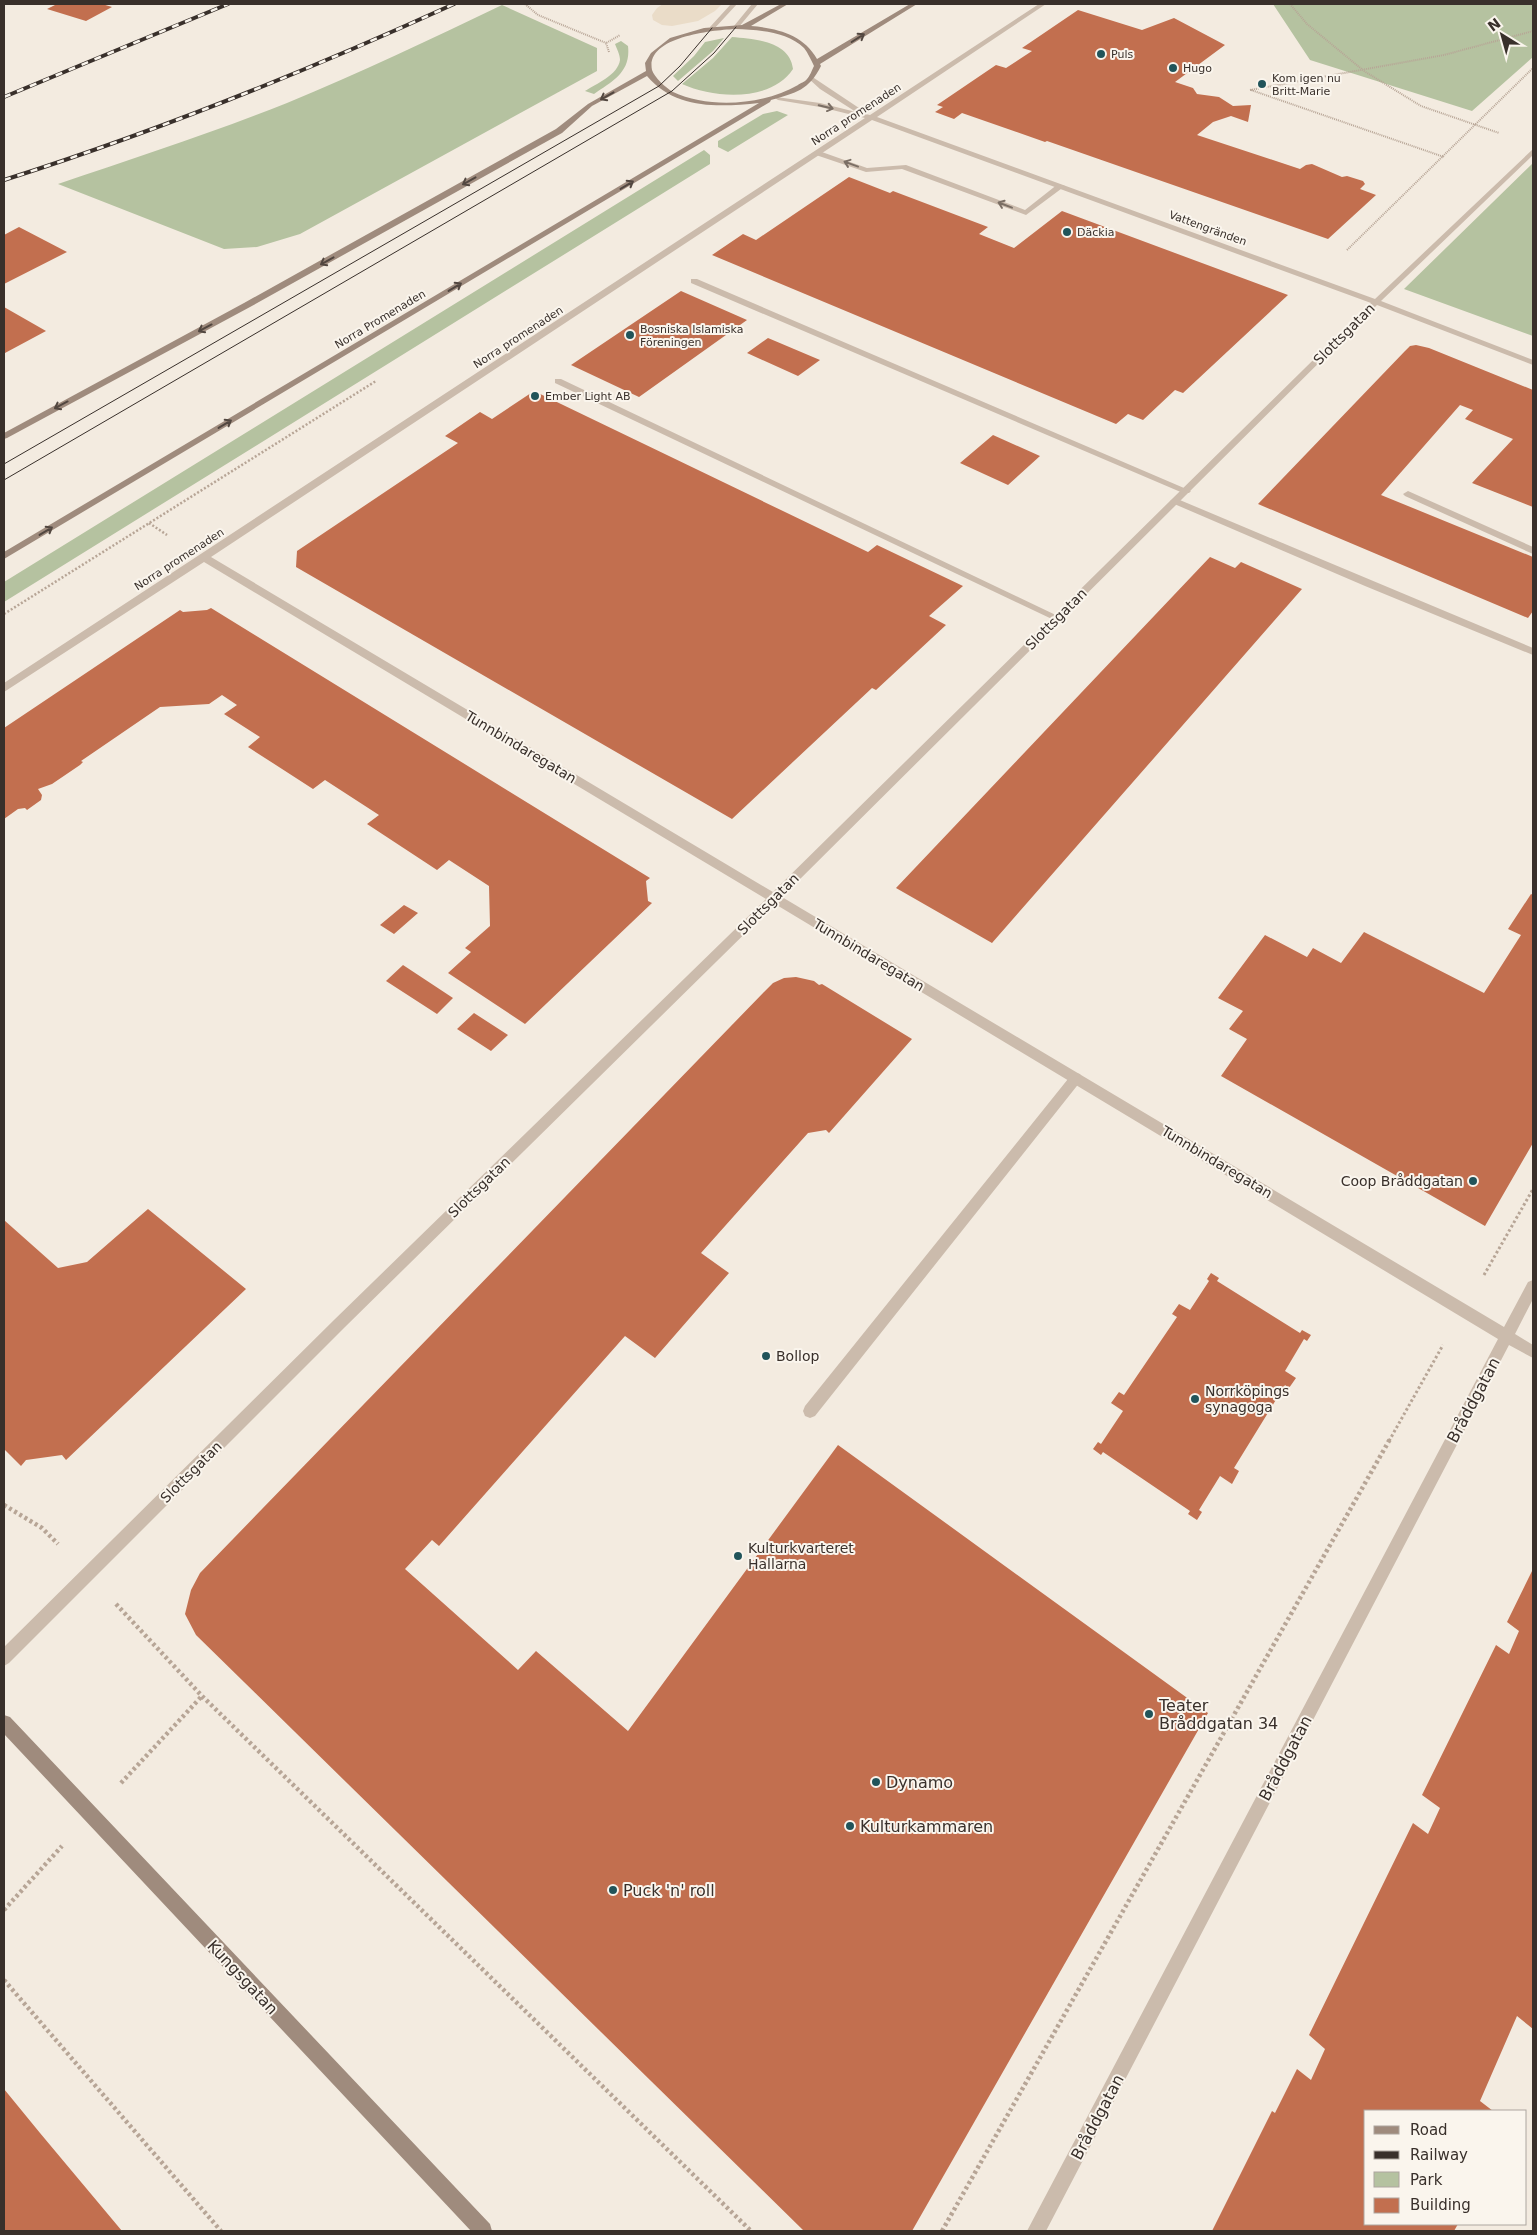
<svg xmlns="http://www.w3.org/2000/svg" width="1537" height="2235" viewBox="0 0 1537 2235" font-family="'DejaVu Sans',sans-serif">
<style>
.green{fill:#b5c2a0}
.plaza{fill:#eadcc8}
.building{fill:#c26f4f}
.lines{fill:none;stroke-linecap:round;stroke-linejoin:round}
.path-far3{stroke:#b7a596;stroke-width:2;stroke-dasharray:1 1;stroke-linecap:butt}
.path-far2{stroke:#b7a596;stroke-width:2.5;stroke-dasharray:2 2;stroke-linecap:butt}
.path-far1{stroke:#b7a596;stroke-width:3;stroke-dasharray:2.5 2.5;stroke-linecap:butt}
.path{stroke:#b7a596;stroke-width:4.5;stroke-dasharray:3 3;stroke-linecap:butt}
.lane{fill:#cbbbac;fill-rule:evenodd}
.street{fill:#cbbbac;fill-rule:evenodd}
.secondary{fill:#9f8b7d;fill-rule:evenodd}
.tram{stroke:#39302b;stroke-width:1}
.rail-casing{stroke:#39302b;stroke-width:4}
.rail{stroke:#faf5ed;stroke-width:2.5;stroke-dasharray:7;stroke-linecap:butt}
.oneway{stroke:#524740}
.oneway2{stroke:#7b6f65}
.poi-dot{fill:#21545a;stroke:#faf5ed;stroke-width:2}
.labels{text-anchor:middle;stroke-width:4;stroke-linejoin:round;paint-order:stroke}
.far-poi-label{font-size:11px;fill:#39302b;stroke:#faf5ed;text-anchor:start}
.far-street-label{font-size:11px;fill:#39302b;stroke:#faf5ed}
.street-label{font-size:14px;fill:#39302b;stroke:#faf5ed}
.poi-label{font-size:14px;fill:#39302b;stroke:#faf5ed;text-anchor:start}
.near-street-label{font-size:16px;fill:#39302b;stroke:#faf5ed}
.near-poi-label{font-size:16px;fill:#39302b;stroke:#faf5ed;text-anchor:start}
</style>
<rect width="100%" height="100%" fill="#f3ebe0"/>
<path class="green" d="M1273 4H1533V57L1472 111 1310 60Z
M502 5 597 48V71L300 234 257 247 224 249 58 184C135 158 212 133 287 103 360 73 431 39 502 5Z
M732 37C754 39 790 41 793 69 771 102 715 99 682 84L713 58Z
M724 38 713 51 678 81 673 76 694 56 705 42Z
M621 41 628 46C631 72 613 81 594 94L585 91C596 84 618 75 620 60 620 55 617 49 615 44Z
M777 111 788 115 728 152 718 147V141L763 114Z
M704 150 710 155V164L4 602V582Z
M1533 163V336L1404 289Z"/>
<path class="plaza" d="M663 4H722L715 11 698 21 672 26 662 25 653 20 652 15 657 8Z"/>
<path class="building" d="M57 4H102L112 7 86 21 47 9Z
M1078 10 1142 30 1174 18 1225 45 1175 82 1193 88 1197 94 1219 97 1233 106 1251 105 1248 122 1231 116 1213 122 1197 135 1300 169 1306 165 1312 164 1342 177 1347 176 1363 181 1365 184 1360 189 1376 195 1328 239 1047 141 1045 142 962 113 954 119 935 112 943 107 937 105 996 65 1006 68 1032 51 1022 48Z
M849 177 890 193 893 191 988 227 979 234 1014 248 1062 211 1288 295 1183 393 1175 390 1143 420 1128 414 1116 424 712 255 743 234 756 240Z
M19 227 67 252 4 284V235Z
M681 291 747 320 639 397 571 365Z
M4 307 46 331 5 353Z
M768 338 820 360 798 376 747 353Z
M1416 345 1429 348 1533 390V507L1472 483 1513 439 1465 419 1473 410 1460 405 1381 495 1533 557V611L1528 618 1258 504 1405 351 1410 346Z
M534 391 868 552 877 545 963 586 929 616 946 625 876 690 872 688 732 819 296 567 297 551 458 443 445 436 480 412 492 419Z
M993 435 1040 456 1008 485 960 463Z
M1210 557 1235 568 1241 562 1302 589 992 943 896 888Z
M211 608 650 878 646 881 648 901 652 903 525 1024 448 973 471 952 465 948 490 926 489 886 449 860 437 870 367 824 379 815 325 780 313 789 248 747 260 737 224 714 237 705 222 695 209 704 160 707 81 761 83 762 80 765 52 784 38 789 42 795 41 800 27 810 25 808 18 809 4 819V728L180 610 183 612 207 610Z
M1531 894 1533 895V1143L1485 1226 1221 1076 1247 1039 1229 1029 1243 1011 1218 998 1265 935 1307 957 1313 948 1341 963 1364 932 1484 993 1521 935 1508 929Z
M404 905 418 913 394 934 380 925Z
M403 965 453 998 437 1014 386 981Z
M796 977 814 981 819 985 822 984 912 1039 829 1133 826 1130 808 1133 701 1253 729 1273 655 1358 625 1336 439 1546 432 1540 405 1569 518 1670 536 1651 628 1731 838 1445 1208 1713 912 2231H804L196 1635 185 1614 191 1590 200 1573 764 992 773 983 784 978Z
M474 1013 508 1035 491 1051 457 1029Z
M148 1209 246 1289 66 1460 62 1455 26 1460 21 1466 4 1449V1220L58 1268 87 1262Z
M1211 1273 1219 1278 1217 1281 1300 1333 1302 1330 1311 1335 1307 1341 1304 1339 1285 1371 1296 1378 1289 1388 1285 1385 1234 1468 1239 1471 1232 1484 1220 1476 1199 1510 1202 1512 1197 1520 1188 1514 1190 1511 1103 1452 1101 1455 1093 1449 1098 1442 1101 1444 1123 1411 1111 1403 1119 1392 1124 1395 1177 1317 1172 1314 1179 1304 1190 1310 1209 1281 1207 1279Z
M1533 1569V2029L1517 2016 1480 2101 1493 2111H1366V2224H1458L1454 2231H1212L1272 2111 1275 2113 1297 2069 1311 2080 1325 2049 1309 2035 1413 1823 1428 1834 1440 1808 1422 1795 1496 1645 1509 1654 1519 1631 1507 1622Z
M4 2089 40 2133 122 2231H4Z"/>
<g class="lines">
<path class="path-far3" d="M525 4 538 15 606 43
M1290 4 1307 24 1364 71 1421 106 1499 133
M609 52 606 43 620 35
M1250 90 1444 55 1533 31
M1251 90 1444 157
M1347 250 1533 68"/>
<path class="path-far2" d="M149 523 167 535
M4 614 376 381"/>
<path class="path-far1" d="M1484 1275 1533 1189
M1389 1441 1443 1345"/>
<path class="path" d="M4 1505 42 1528 58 1544
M116 1604 202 1696 751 2231
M121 1783 202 1696
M4 1910 62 1846
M4 1980 221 2231
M942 2231 1390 1439"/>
<path class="lane" d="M731 4H737L714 29H710V27Z
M752 4H758L738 28H734V26Z
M819 151 867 168 906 165 1025 210 1058 184 1065 186 1026 215 902 169 866 172 816 155 815 153Z
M691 279H697L1191 491 1189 493H1183L691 283Z
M555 379H561L1062 618 1057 621 1054 620 555 383Z
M1408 491 1533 547V554L1405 496 1403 494Z
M1175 498 1533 648V655L1365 586 1172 503 1170 501Z
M1076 1073 1080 1074 1082 1078 1080 1082 815 1416 810 1418 805 1416 803 1411 805 1406 1072 1074Z"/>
<path class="street" d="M1039 4H1046L877 117 1375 299 1533 149V155L1381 301 1533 360V365L1377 305 782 897 1504 1327 1528 1282 1533 1280V1299L1515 1334 1533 1345V1358L1509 1345 1046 2231H1027L1498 1339 775 904 344 1328 9 1663 4 1666V1647L334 1320 766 899 204 562 4 692V683L865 118 820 107 778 100 775 98 776 97 820 103 856 112 820 89 808 78 811 76 862 110 864 111 861 113 870 115ZM872 120 1371 303 773 892 211 557Z"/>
<path class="secondary" d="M781 4H788L751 26C777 28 804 35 817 59L910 4H917L820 64 821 66C809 90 796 93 771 100L770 102 4 559V552L759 103C719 107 676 110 647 76L592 106 562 133 250 307 7 438 4 439V433L244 303 556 129 588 104 646 71 645 63 651 53 670 38 704 28 742 25ZM736 29C758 30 787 31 804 48 808 53 811 60 814 66 812 70 810 76 807 79 805 82 800 83 798 85 764 105 709 109 673 92 666 88 654 77 652 70 645 36 715 30 736 29Z
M4 1715 10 1717 490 2224 492 2231H471L4 1734Z"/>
<path class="tram" d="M4 464 659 86 680 66 712 28
M4 480 672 91 714 53 736 27"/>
<g class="rail-casing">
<path id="rail" d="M4 97 228 4
M4 180C158 131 307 71 454 4"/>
</g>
<use href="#rail" class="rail"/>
</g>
<defs><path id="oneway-shaft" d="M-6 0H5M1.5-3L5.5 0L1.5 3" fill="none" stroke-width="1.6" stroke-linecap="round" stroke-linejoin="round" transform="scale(1.25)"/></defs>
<g class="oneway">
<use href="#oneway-shaft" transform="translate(858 38) rotate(-32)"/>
<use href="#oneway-shaft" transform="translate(607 96) rotate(151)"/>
<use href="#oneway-shaft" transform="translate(469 181) rotate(151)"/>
<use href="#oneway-shaft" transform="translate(627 185) rotate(-31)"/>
<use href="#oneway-shaft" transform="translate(327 261) rotate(151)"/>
<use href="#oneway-shaft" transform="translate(455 287) rotate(-31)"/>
<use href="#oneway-shaft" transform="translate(205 328) rotate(152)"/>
<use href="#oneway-shaft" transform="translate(61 405) rotate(152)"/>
<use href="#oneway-shaft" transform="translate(225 424) rotate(-31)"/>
<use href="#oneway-shaft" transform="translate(46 531) rotate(-31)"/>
</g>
<g class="oneway2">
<use href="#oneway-shaft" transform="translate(826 107) rotate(13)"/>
<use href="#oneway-shaft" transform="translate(851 164) rotate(-160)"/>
<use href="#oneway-shaft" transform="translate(1005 205) rotate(-159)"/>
</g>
<g class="poi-dot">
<circle cx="1101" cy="54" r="5"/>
<circle cx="1173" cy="68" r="5"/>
<circle cx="1262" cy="84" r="5"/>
<circle cx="1067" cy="232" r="5"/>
<circle cx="630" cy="335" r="5"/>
<circle cx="535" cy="396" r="5"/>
<circle cx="1473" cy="1181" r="5"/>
<circle cx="766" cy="1356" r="5"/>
<circle cx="1195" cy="1399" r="5"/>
<circle cx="738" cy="1556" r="5"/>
<circle cx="1149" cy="1714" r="5"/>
<circle cx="876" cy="1782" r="5"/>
<circle cx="850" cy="1826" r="5"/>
<circle cx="613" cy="1890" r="5"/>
</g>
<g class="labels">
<g class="far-poi-label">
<text x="1111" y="58">Puls</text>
<text x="1183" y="72">Hugo</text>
<text x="1272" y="82">Kom igen nu<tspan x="1272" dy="13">Britt-Marie</tspan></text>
<text x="1077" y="236">Däckia</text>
<text x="640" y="333">Bosniska Islamiska<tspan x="640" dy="13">Föreningen</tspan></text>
<text x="545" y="400">Ember Light AB</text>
</g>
<g class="far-street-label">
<text transform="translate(856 114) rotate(-33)" y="4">Norra promenaden</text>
<text transform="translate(1208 228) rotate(20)" y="4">Vattengränden</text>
<text transform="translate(380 319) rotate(-31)" y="4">Norra Promenaden</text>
<text transform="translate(518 337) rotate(-33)" y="4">Norra promenaden</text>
<text transform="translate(179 559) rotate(-33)" y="4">Norra promenaden</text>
</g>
<g class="street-label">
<text transform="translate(1344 334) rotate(-45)" y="5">Slottsgatan</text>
<text transform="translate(1056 619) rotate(-45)" y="5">Slottsgatan</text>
<text transform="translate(521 747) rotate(31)" y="5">Tunnbindaregatan</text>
<text transform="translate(768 904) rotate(-45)" y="5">Slottsgatan</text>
<text transform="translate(869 955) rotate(31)" y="5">Tunnbindaregatan</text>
<text transform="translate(1217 1162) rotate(31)" y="5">Tunnbindaregatan</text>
<text transform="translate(479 1187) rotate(-44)" y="5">Slottsgatan</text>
<text transform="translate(191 1472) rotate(-45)" y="5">Slottsgatan</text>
</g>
<g class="poi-label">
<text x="1463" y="1186" text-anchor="end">Coop Bråddgatan</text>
<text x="776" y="1361">Bollop</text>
<text x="1205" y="1396">Norrköpings<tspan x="1205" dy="16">synagoga</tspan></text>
<text x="748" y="1553">Kulturkvarteret<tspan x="748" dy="16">Hallarna</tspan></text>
</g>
<g class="near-street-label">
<text transform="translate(1473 1400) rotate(-62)" y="6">Bråddgatan</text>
<text transform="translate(1285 1758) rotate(-62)" y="6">Bråddgatan</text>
<text transform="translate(243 1977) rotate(47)" y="6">Kungsgatan</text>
<text transform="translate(1097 2117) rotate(-62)" y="6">Bråddgatan</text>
</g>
<g class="near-poi-label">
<text x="1159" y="1711">Teater<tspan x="1159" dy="18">Bråddgatan 34</tspan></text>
<text x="886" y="1788">Dynamo</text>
<text x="860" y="1832">Kulturkammaren</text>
<text x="623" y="1896">Puck 'n' roll</text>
</g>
</g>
<rect width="1537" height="2235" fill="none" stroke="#39302b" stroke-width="10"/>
<rect x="1364" y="2110" width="162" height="115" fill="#faf5ed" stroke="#ada69f"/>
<rect x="1374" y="2126" width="25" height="8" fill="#9f8b7d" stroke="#ada69f"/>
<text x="1410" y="2135" font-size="15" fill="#39302b">Road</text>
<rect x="1374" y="2151" width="25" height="8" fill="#39302b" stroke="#ada69f"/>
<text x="1410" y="2160" font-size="15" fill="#39302b">Railway</text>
<rect x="1374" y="2172" width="25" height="15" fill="#b5c2a0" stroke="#ada69f"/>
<text x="1410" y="2185" font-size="15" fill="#39302b">Park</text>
<rect x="1374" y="2198" width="25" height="15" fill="#c26f4f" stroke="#ada69f"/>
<text x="1410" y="2210" font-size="15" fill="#39302b">Building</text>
<g transform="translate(1502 35) rotate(323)" stroke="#faf5ed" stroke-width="4" paint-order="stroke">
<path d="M0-4L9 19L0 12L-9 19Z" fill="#39302b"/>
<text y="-8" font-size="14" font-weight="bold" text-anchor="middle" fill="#39302b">N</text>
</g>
</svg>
